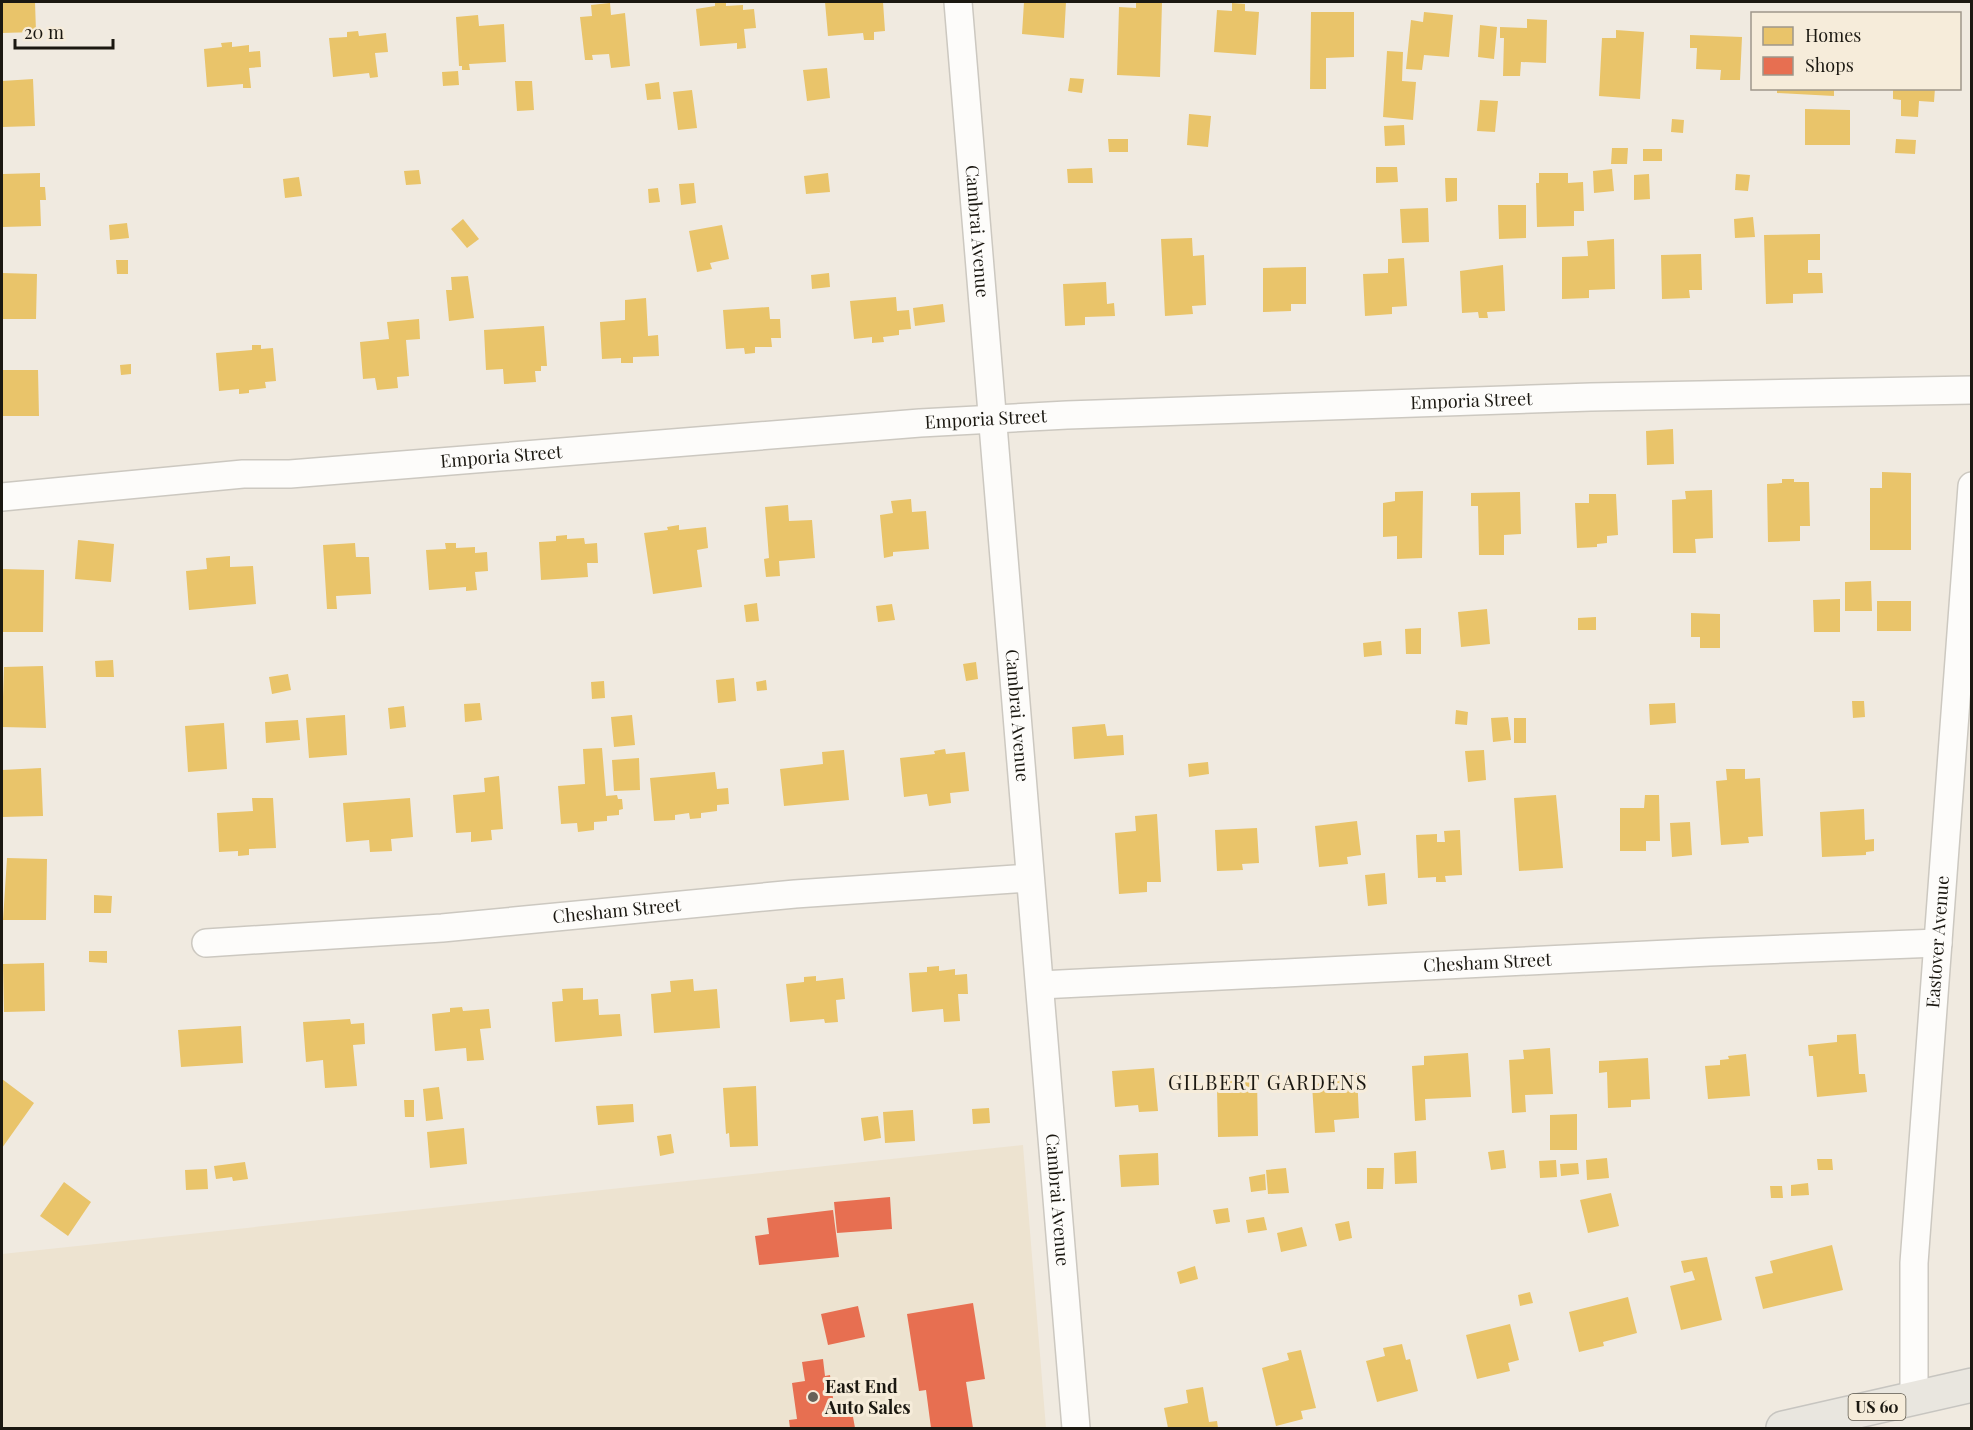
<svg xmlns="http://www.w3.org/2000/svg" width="1973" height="1430" viewBox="0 0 1973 1430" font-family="'Playfair Display',serif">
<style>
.built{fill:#ede3d0}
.homes{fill:#e9c46a}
.shops{fill:#e76f51}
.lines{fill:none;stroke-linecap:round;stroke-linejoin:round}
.street-casing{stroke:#ccc8c0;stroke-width:30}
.primary-casing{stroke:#c7c5c0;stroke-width:36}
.street{stroke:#fdfcfa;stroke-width:27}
.primary{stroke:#e9e6df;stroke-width:33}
.poi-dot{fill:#666259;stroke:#f6ecda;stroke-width:2}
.labels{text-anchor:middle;stroke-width:6;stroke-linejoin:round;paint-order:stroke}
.shield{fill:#f6ecda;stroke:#5d584d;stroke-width:1.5}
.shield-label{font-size:16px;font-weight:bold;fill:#1b1811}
.street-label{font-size:18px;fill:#1b1811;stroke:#f6ecda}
.poi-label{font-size:18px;font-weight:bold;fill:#1b1811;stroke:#f6ecda;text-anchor:start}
.neighbourhood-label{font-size:20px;letter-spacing:1.5px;fill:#1b1811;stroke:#f6ecda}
</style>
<rect width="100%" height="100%" fill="#f0eae0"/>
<path class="built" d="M1023 1145 1046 1428H2V1254Z"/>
<path class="homes" d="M2 2H35L36 32 2 33Z
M715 2H726V6L743 5V10L754 9 756 28 744 29 746 48 737 49V43L700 46 696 9 715 6Z
M825 2H883L885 31 874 32V40H864L863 33 828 36Z
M1024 2H1066L1064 38 1022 34Z
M1136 2H1162L1160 77 1117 75 1119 7 1136 8Z
M610 3 611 15 625 13 630 66 611 68 609 54 592 55 593 60H585L580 17 592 16 591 5Z
M1232 3 1245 4V11L1259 12 1256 55 1214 52 1217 10 1232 11Z
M1311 12H1354V57L1326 58V89H1310Z
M1424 12 1453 15 1449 57 1424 55 1422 70 1406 69 1411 20 1423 22Z
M478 15 479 26 504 24 506 62 469 64 470 70H462V66H459L456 17Z
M1527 19 1547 20 1546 63 1521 62 1520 76H1503L1504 38H1500V27L1527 28Z
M1480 25 1497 27 1494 59 1478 57Z
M1616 30 1644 32 1640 99 1599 96 1602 38H1616Z
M358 31 359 36 386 33 388 52 375 53 378 77 370 78 369 73 333 77 329 38 347 37V32Z
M1690 35 1742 37 1740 80H1720L1721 70 1696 69 1697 48H1690Z
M232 42V47L249 45V52L260 51 261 67 249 68 251 88H243V84L207 87 204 49 222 47 221 43Z
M1387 51 1403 52 1402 81 1416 82 1413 120 1383 117Z
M827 68 830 98 807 101 803 70Z
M458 71 459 85 443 86 442 72Z
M1070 78 1084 79 1082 93 1068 91Z
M33 79 35 126 2 127V81Z
M515 81H532L534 110 517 111Z
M659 82 661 99 647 100 645 84Z
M1777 88H1834V96L1777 93Z
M1893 88H1935L1934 102 1919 101 1918 117 1901 116V100L1893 99Z
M692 90 697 128 678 130 673 92Z
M1480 100 1498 101 1495 132 1477 131Z
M1805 109 1850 110V145H1805Z
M1189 114 1211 116 1208 147 1187 145Z
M1672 119 1684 120 1683 133 1671 132Z
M1404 125 1405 145 1385 146 1384 126Z
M1108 139H1128V152H1109Z
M1896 139 1916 140 1915 154 1895 153Z
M1612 148H1628L1627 164H1611Z
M1643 149H1662V161H1643Z
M1376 167H1397L1398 182 1376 183Z
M1092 168 1093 183H1068L1067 169Z
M1612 169 1614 191 1594 193 1593 171Z
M419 170 421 184 406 185 404 171Z
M40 173V187H45L46 200H40L41 226 2 227 3 174Z
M828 173 830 192 806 194 804 176Z
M1539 173H1568V183L1583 182 1584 211H1574V226L1537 227 1536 183H1539Z
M1649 174 1650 199 1634 200V175Z
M1736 174 1750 175 1748 191 1735 190Z
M299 177 302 196 285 198 283 179Z
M1445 178H1457V201L1446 202Z
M694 183 696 203 681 205 679 184Z
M658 188 660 202 649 203 648 189Z
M1498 205H1526V238L1499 239Z
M1428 208 1429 242 1402 243 1400 209Z
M1753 217 1755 237 1735 238 1734 219Z
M463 219 479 239 467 248 451 229Z
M127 223 129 238 110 240 109 225Z
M722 225 729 259 710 263 712 269 697 272 689 231Z
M1820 234V260H1808V273H1822L1823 293 1793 294V303L1766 304 1764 235Z
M1192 238 1193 256 1204 255 1206 305 1192 306 1193 314 1165 316 1161 239Z
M1614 239 1615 289 1589 290V298L1562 299V257L1588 256 1587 241Z
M1701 254 1702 290H1689L1690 298 1662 299 1661 255Z
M1404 258 1407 306 1392 307V314L1365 316 1363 274 1388 273V259Z
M116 260H128V274H117Z
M1503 265 1505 311 1487 312 1488 318H1479L1478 312 1462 313 1460 271Z
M1306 267V304H1291V311L1263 312V268Z
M2 273 37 274 36 319H2Z
M829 273 830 287 812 289 811 275Z
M468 276 474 318 449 321 446 290H452L451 277Z
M1106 282 1107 304 1114 303 1115 316 1085 317V325L1065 326 1063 284Z
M896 297 897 311 909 310 911 329 899 330V335L883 337 884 342 872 343V337L854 339 850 301Z
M646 298 648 336 658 335 659 356 633 357V363H621V358L602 359 600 322 625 320V300Z
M943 304 945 322 915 326 913 308Z
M769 307 770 319H780L781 338H771L772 347H755V353L745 354 744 348 726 349 723 310Z
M419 319 420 339 406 340 409 376 397 377 398 388 377 390 375 378 363 379 360 342 389 339 387 322Z
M544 326 547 366H541V371H535L536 382 504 384 503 369 486 370 484 330Z
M252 345H261V349L273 348 276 381 265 382 266 388 249 390V393L239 394V389L219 391 216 353 252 350Z
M131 364V374L121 375 120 365Z
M2 370H38L39 416H2Z
M1673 429 1674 464 1647 465 1646 431Z
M1882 472 1911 473V550H1870V488H1882Z
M1782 479H1794V482H1809L1810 526H1800V541L1768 542 1767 484 1782 483Z
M1712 490 1713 538 1695 539 1696 553H1673L1672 500 1686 499 1685 491Z
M1423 491 1422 558 1397 559V536L1383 537V503L1395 501V492Z
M1520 492 1521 534 1504 535V555H1479L1478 506H1471V493Z
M1589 494H1616L1618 535 1607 536V543L1597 544V547L1577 548 1575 503H1589Z
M911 499 912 512 926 511 929 549 893 552V556L884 558 880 515 893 513 891 501Z
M788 505 789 521 812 520 815 558 779 561 780 576 766 577 764 559 769 558 765 507Z
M679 525V530L706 527 708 548 697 550 702 587 653 594 644 533 668 530 667 527Z
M567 535V539L584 538 585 544 597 543 598 563H587L588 577 541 580 539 542 556 541V536Z
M78 540 114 544 111 582 75 579Z
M355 543 356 557H369L371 594 336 596 337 609H327L323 545Z
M445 543H456V548L475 547V553L487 552 488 571 475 572 477 590 466 591V587L429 590 426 550 446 549Z
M230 556V567L253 566 256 604 189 610 186 571 207 569 206 558Z
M2 569 44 570 43 632H2Z
M1871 581 1872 611H1845V582Z
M1840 599V632H1814L1813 600Z
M1877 601H1911V631H1877Z
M757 603 759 621 746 622 744 605Z
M892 604 895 620 878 622 876 606Z
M1487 609 1490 644 1461 647 1458 612Z
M1691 613 1720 614V648H1700V637H1691Z
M1596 617V630H1578V618Z
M1421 628V654H1406L1405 629Z
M1381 641 1382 655 1364 657 1363 643Z
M113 660 114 677H96L95 661Z
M976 662 978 679 966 681 963 664Z
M43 666 46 728 2 727 4 667Z
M288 674 291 690 272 694 269 677Z
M734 678 736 701 718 703 716 680Z
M766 680 767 690 757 691 756 682Z
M604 681 605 698 592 699 591 682Z
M1852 701H1864L1865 717 1853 718Z
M480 703 482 720 465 722 464 704Z
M1675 703 1676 723 1650 725 1649 704Z
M404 706 406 727 390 729 388 708Z
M1456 710 1468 712 1467 725 1455 724Z
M345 715 347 755 309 758 306 718Z
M632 715 635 745 614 747 611 717Z
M1508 717 1511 740 1493 742 1491 718Z
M1514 718H1526V743H1514Z
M298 720 300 740 266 743 265 722Z
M224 723 227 769 188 772 185 726Z
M1105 724 1107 736 1123 735 1124 755 1074 759 1072 727Z
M602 748 606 796 617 795 618 799H622L623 809 619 810V815L607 816V821L594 822V830L578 832 577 823 561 824 558 786 585 784 583 749Z
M945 749 946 754 965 752 969 791 950 793 951 803 929 806 927 794 904 797 900 758 935 754 934 751Z
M844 750 849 800 784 806 780 769 823 764 822 752Z
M1484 750 1486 780 1468 782 1465 751Z
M639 758 640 790 614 791 612 760Z
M1208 762 1209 774 1189 777 1188 764Z
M41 768 43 816 2 817V770Z
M1726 769H1745V779L1760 778 1763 836 1748 837 1749 843 1721 845 1716 781 1727 780Z
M715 772 717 789 728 788 729 804 717 805V811L701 813V818L690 819 689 813 675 815V820L654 821 650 778Z
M499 776 503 829 491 830 492 840 471 842V832L456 833 453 795 485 792 484 778Z
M1556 795 1563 868 1519 871 1514 798Z
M1645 795H1659L1660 841H1646V851H1620V808H1644Z
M252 798H273L276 848 249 849V855L238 856V851L219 852 217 813 253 811Z
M410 798 413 837 391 839 392 851 370 852 369 840 346 842 343 803Z
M1864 809 1865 840 1874 839V851L1866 852V855L1822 857 1820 812Z
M1157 814 1161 882H1147V892L1119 894 1115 833 1136 831 1135 816Z
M1357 821 1361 855 1347 857 1348 864 1319 867 1315 826Z
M1690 822 1692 855 1672 857 1670 823Z
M1257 828 1259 863 1242 864 1243 870 1217 871 1215 830Z
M1460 830 1462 875 1445 876 1446 882H1436V877L1418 878 1416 835 1437 834V842H1445L1444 831Z
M7 858 47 859 46 920H3Z
M1385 873 1387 904 1368 906 1365 875Z
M94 895 112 896 111 913H94Z
M89 951H107V963L89 962Z
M44 963 45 1011 4 1012 3 964Z
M939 966V971L955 969V975L967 974 968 994H958L960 1021 944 1022 943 1009 912 1012 909 973 927 972V967Z
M816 976V981L843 978 845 999 836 1000 838 1022 825 1023 824 1019 790 1022 786 984 804 982V977Z
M693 979 694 991 717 989 720 1028 654 1033 651 994 671 992 670 981Z
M583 988V1000L598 999 599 1015 620 1014 622 1036 555 1042 552 1002 563 1001 562 989Z
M462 1007 463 1011 489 1009 491 1028 480 1029 484 1060 467 1061 466 1048 435 1051 432 1014 450 1012V1008Z
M350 1019 351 1024 364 1023 365 1044 353 1045 357 1086 325 1088 323 1060 306 1062 303 1022Z
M241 1026 243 1063 181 1067 178 1030Z
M1856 1034 1859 1074H1865L1867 1092 1817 1097 1813 1056H1809L1808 1045 1837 1042V1035Z
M1550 1048 1553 1094 1525 1095 1526 1112 1512 1113 1509 1060 1524 1059 1523 1050Z
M1468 1053 1471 1097 1425 1099 1426 1120 1415 1121 1412 1066 1424 1065V1056Z
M1746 1054 1750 1096 1708 1099 1705 1066 1720 1065V1060L1729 1059 1728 1056Z
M1648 1058 1650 1099 1631 1100V1107L1608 1108 1607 1072 1599 1073V1061Z
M1154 1068 1158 1111 1139 1112 1138 1105 1115 1107 1112 1071Z
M1357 1073 1359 1118 1334 1120 1335 1132 1315 1133 1312 1084 1327 1083V1075Z
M1257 1078 1258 1136 1218 1137 1217 1090H1230V1079Z
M2 1079 34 1103 2 1148Z
M756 1086 758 1146 730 1147 729 1133 726 1134 723 1088Z
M439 1087 443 1119 426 1121 423 1089Z
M404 1100H414V1117H405Z
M633 1104 634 1122 598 1125 596 1106Z
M989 1108 990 1123 973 1124 972 1109Z
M913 1110 915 1141 885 1143 883 1112Z
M1577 1114V1150H1550V1115Z
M878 1116 881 1138 864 1141 861 1118Z
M464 1128 467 1164 430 1168 427 1132Z
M671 1134 674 1153 660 1156 657 1136Z
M1504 1150 1506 1168 1491 1170 1488 1152Z
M1416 1151 1417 1183 1395 1184 1394 1153Z
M1158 1153 1159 1185 1121 1187 1119 1155Z
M1607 1158 1609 1178 1587 1180 1586 1160Z
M1817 1159H1832L1833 1170H1818Z
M1556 1160 1557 1177 1540 1178 1539 1161Z
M245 1162 248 1179 233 1181 232 1177 216 1179 214 1166Z
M1578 1163 1579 1174 1561 1176 1560 1164Z
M1286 1168 1289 1193 1268 1194 1266 1170Z
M1367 1168H1384L1383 1189H1367Z
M207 1169 208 1189 186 1190 185 1170Z
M1265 1174 1266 1190 1251 1192 1249 1177Z
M64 1182 91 1202 68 1236 40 1216Z
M1808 1183 1809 1195 1791 1196V1185Z
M1770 1186H1782L1783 1198H1771Z
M1611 1193 1619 1226 1588 1233 1580 1200Z
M1228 1208 1230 1222 1216 1224 1213 1210Z
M1264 1217 1267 1230 1248 1233 1246 1220Z
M1349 1221 1352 1238 1339 1241 1335 1224Z
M1302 1227 1307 1246 1281 1252 1277 1233Z
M1832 1245 1843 1290 1763 1309 1755 1277 1773 1273 1770 1261Z
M1707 1257 1722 1320 1681 1330 1670 1286 1695 1280 1692 1271 1684 1273 1681 1261Z
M1195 1266 1198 1279 1180 1284 1177 1272Z
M1530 1292 1533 1303 1520 1306 1518 1295Z
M1628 1297 1637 1333 1603 1342 1604 1346 1579 1352 1569 1312Z
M1510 1324 1519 1360 1508 1363 1510 1371 1477 1379 1466 1335Z
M1402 1344 1406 1360 1410 1359 1418 1391 1377 1402 1366 1361 1385 1356 1383 1348Z
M1301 1350 1316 1408 1301 1411 1303 1419 1276 1426 1262 1368 1289 1360 1287 1353Z
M1203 1387 1209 1422 1217 1421 1218 1428H1168L1164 1408 1188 1403 1186 1390Z"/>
<path class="shops" d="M890 1197 892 1229 837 1233 834 1202Z
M833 1210 839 1257 759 1265 755 1236 769 1234 767 1218Z
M973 1303 985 1379 966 1382 973 1428H931L926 1390 919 1391 907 1314Z
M858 1306 865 1337 828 1345 821 1314Z
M823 1359 825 1376 830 1375 835 1413 852 1411 855 1428H790L789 1420 797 1419 792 1383 805 1381 802 1362Z"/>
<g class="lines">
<g class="street-casing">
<g id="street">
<path id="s1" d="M958 2 1076 1428"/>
<path id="s2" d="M2 497 243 474H290L920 423 1067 415 1591 397 1972 390"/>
<path id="s3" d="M206 943 442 928 795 894 1029 878"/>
<path id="s4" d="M1040 985 1709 952 1938 943"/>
<path id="s5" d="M1914 1399V1263L1972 486"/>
</g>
</g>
<g class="primary-casing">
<path id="primary" d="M1783 1428 1972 1385"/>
</g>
<use href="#street" class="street"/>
<use href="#primary" class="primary"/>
</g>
<circle class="poi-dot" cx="813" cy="1397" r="6"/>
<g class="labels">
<rect class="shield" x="1848.5" y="1394" width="57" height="26" rx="4.5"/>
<g class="shield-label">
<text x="1877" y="1413">US 60</text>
</g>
<g class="street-label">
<text dy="6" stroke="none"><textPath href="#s1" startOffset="230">Cambrai Avenue</textPath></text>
<text dy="6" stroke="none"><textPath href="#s2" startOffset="1473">Emporia Street</textPath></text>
<text dy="6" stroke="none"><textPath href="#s2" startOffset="987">Emporia Street</textPath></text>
<text dy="6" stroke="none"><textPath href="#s2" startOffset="501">Emporia Street</textPath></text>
<text dy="6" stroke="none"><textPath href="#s1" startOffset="716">Cambrai Avenue</textPath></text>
<text dy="6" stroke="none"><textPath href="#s3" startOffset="412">Chesham Street</textPath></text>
<text dy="6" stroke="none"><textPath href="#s5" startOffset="458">Eastover Avenue</textPath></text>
<text dy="6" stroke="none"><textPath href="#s4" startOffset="448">Chesham Street</textPath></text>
<text dy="6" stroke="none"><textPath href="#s1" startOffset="1202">Cambrai Avenue</textPath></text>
</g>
<g class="poi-label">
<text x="825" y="1393">East End<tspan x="825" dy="21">Auto Sales</tspan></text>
</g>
<g class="neighbourhood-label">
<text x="1268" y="1090">GILBERT GARDENS</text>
</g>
</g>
<rect width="1973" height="1430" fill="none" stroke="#1b1811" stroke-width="6"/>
<rect x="1751" y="12" width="210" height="78" fill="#f6ecda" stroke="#9e978a" stroke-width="1.5"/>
<rect x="1763" y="27" width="30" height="18" fill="#e9c46a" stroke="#9e978a" stroke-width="1.5"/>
<text x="1805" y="42" font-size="18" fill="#1b1811">Homes</text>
<rect x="1763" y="57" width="30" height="18" fill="#e76f51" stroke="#9e978a" stroke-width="1.5"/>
<text x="1805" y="72" font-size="18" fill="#1b1811">Shops</text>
<path d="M15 39v9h98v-9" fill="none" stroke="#1b1811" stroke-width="3"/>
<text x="24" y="39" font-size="18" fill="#1b1811" stroke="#f6ecda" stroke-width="4.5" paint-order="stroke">20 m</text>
</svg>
